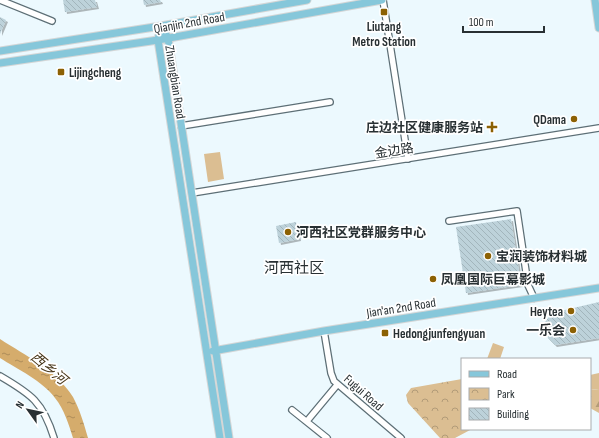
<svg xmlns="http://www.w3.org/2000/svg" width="599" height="438" viewBox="0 0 599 438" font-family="'Sofia Sans Condensed','Noto Sans SC',sans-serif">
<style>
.grass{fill:#dbbe92}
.forest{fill:url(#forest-firs)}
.park{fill:url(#park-crowns)}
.water{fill:url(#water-ripples)}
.building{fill:url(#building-back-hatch);filter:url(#shadow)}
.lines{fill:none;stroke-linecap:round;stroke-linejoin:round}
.minor-casing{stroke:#5d6f76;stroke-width:8}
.major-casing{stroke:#d4d6d6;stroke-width:9}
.minor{stroke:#fff;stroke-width:5.5}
.major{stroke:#86c7da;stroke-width:7}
.poi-dot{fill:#8c6104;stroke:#fff;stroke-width:1.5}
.labels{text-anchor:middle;stroke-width:3.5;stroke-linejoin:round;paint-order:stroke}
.street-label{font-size:13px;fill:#283033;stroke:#fff}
.poi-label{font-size:13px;font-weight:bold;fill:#283033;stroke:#fff;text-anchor:start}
.water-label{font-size:14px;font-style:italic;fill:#473619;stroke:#fff}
.quarter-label{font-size:15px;fill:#283033;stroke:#fff}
</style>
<defs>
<pattern id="forest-firs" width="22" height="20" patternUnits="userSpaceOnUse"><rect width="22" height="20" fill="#dbbe92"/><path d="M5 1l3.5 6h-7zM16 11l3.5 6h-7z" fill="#b29b78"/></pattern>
<pattern id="park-crowns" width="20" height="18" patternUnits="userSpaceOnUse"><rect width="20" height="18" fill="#dbbe92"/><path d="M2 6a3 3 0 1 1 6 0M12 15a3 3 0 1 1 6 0" fill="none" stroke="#b29b78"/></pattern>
<pattern id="water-ripples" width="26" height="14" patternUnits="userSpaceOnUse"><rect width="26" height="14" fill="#d5ac6c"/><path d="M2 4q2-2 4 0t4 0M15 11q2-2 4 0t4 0" fill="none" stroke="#ad8c59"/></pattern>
<pattern id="building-back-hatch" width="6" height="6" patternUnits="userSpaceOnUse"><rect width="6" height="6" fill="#bdd2da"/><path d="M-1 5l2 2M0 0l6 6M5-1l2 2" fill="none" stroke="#a2b5bc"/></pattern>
<filter id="shadow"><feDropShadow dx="2" dy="2" stdDeviation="0" flood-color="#0004"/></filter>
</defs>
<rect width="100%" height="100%" fill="#ecf9fe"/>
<path class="grass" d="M220 152 224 179 208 182 204 154Z
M493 343 504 347 500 359H487Z
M599 373V389L590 390V375Z"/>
<path class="forest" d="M599 389V413L590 408V390Z"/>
<path class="park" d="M462 379V429H472L455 438H440L408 403 406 395 411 388Z"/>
<path class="water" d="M0 339C26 356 56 370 73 397 80 410 84 424 88 438H73C69 425 64 409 55 398 43 381 17 369 0 358Z"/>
<path class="building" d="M63 0H95L97 7 65 12Z
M143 0H160L161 2 144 5Z
M0 17 6 20 0 34Z
M511 219 521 285 466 293 456 227Z
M296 222 299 239 279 243 276 226Z
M599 302V338L555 345 548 338 545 322 552 313Z"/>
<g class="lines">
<g class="minor-casing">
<path id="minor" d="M0 0 52 21
M383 0 408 159
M181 126 330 102
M192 193 599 128
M449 221 517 211 528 285 534 298
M324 331 331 373 334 381 401 438
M0 376C31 394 43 402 54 438
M292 410 327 438
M307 421 337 385"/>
</g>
<g class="major-casing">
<path id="major" d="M595 0 599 28
M161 26 168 38 229 438
M161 26 158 40 220 438
M0 51 161 26 307 0
M0 63 158 40 382 0
M213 351 324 331 599 288"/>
</g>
<use href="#minor" class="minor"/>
<use href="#major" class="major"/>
</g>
<g class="poi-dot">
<rect x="380" y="8" width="8" height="8" rx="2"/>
<rect x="57" y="68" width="8" height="8" rx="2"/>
<circle cx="574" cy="119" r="4"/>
<path d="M490 121h4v4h4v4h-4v4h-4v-4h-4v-4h4z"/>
<circle cx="288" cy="232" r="4"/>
<circle cx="488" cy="256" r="4"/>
<circle cx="433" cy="279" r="4"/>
<circle cx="571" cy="311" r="4"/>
<circle cx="573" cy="330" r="4"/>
<rect x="381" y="329" width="8" height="8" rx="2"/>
</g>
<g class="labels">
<g class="street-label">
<text transform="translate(189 22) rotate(-10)" y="5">Qianjin 2nd Road</text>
<text transform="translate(176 82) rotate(81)" y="5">Zhuangbian Road</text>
<text transform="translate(394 150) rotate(-9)" y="5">金边路</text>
<text transform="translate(401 307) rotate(-9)" y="5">Jian'an 2nd Road</text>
<text transform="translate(364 392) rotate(41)" y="5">Fugui Road</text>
</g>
<g class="poi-label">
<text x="384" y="31" text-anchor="middle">Liutang<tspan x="384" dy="15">Metro Station</tspan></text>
<text x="69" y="77">Lijingcheng</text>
<text x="566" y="124" text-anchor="end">QDama</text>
<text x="483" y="132" text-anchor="end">庄边社区健康服务站</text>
<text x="296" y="237">河西社区党群服务中心</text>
<text x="496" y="261">宝润装饰材料城</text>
<text x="441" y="284">凤凰国际巨幕影城</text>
<text x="563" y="316" text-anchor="end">Heytea</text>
<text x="565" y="335" text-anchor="end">一乐会</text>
<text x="393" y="338">Hedongjunfengyuan</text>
</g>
<g class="water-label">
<text transform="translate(49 368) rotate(40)" y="5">西乡河</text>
</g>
<g class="quarter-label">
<text x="294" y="273">河西社区</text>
</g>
</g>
<rect x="461" y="358" width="130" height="72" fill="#ffffff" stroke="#a9acad"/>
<rect x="469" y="371" width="20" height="6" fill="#86c7da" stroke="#a9acad"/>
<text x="497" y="378" font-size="12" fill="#283033">Road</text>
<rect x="469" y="388" width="20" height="12" fill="url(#park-crowns)" stroke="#a9acad"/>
<text x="497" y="398" font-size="12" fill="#283033">Park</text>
<rect x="469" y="408" width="20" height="12" fill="url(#building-back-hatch)" stroke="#a9acad"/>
<text x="497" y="418" font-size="12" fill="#283033">Building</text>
<g transform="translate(28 410) rotate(303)" stroke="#ffffff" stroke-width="3" paint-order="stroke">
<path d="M0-3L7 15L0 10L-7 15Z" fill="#283033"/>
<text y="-6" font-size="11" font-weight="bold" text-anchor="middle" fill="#283033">N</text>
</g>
<path d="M463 26v6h81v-6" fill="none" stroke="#283033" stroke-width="2"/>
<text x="469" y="26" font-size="12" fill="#283033" stroke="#ffffff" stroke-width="3" paint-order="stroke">100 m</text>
</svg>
